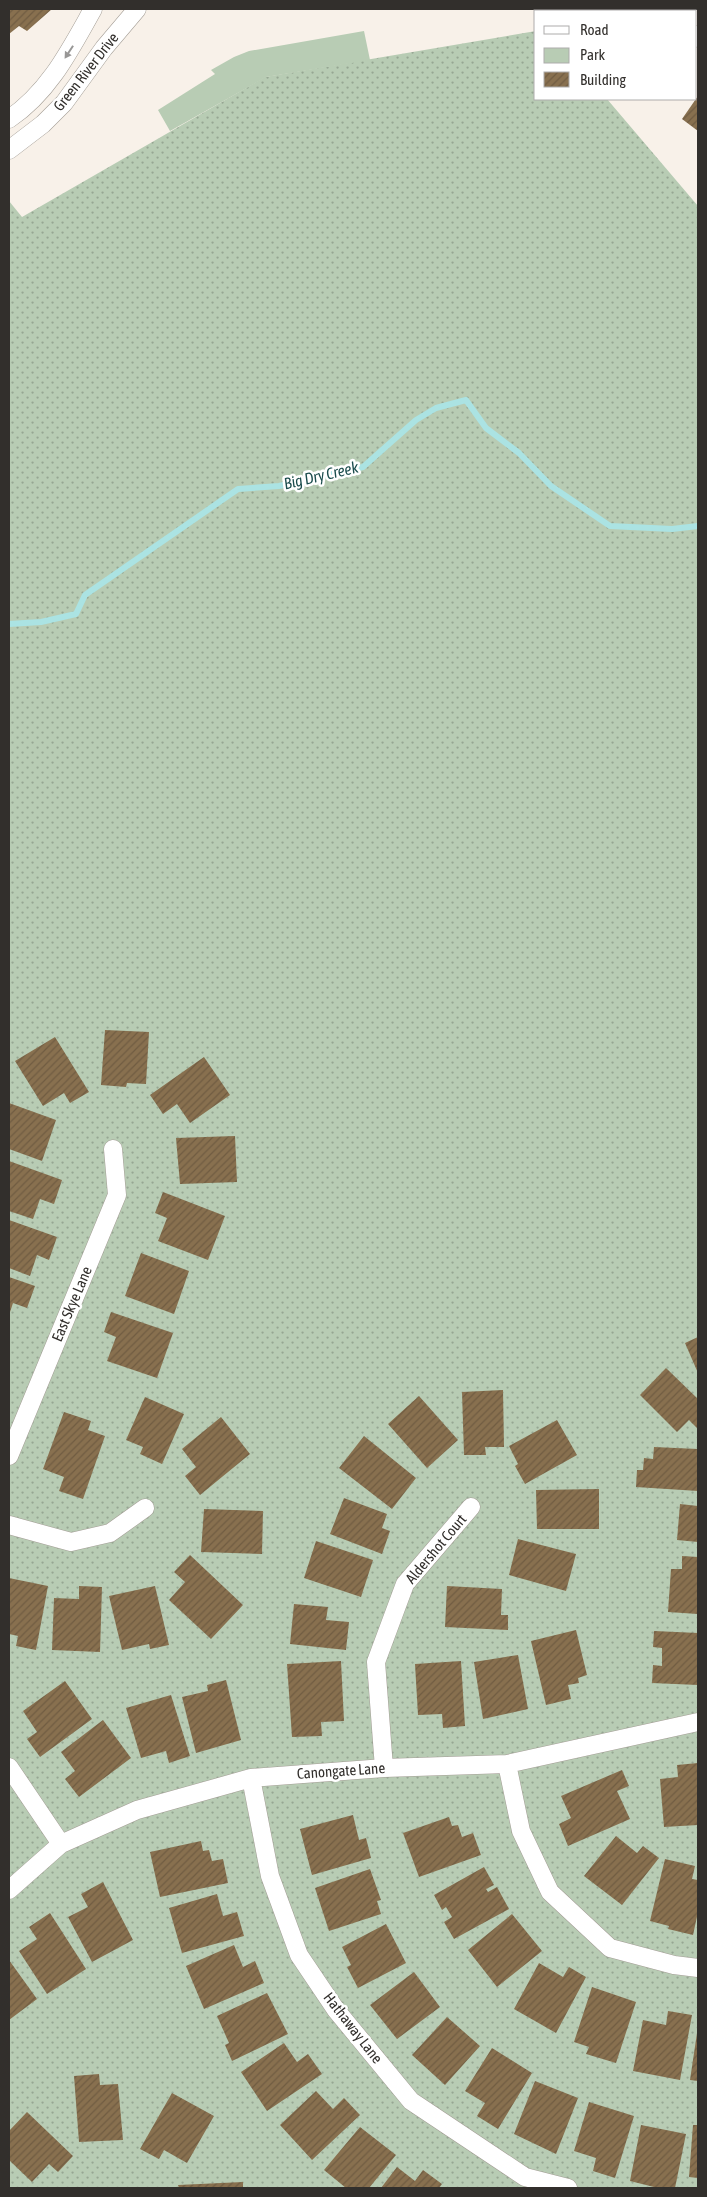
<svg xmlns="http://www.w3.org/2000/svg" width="707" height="2197" viewBox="0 0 707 2197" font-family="'Asap Condensed',sans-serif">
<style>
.grass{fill:url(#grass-dots)}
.park{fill:#b8ccb4}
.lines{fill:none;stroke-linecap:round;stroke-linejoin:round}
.stream{stroke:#abe3e3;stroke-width:6}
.building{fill:url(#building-hatch)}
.street-casing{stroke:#a49e96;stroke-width:19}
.street{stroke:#fff;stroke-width:18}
.oneway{fill:#989796}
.labels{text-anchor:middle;stroke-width:5;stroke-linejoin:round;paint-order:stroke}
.street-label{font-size:15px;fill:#322f2c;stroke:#fff}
.water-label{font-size:16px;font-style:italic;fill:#1b4c4d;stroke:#fff}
</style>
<defs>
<pattern id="grass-dots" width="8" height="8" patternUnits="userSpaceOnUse" patternTransform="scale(1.25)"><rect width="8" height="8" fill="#b8ccb4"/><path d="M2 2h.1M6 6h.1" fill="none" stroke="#96a693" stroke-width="1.8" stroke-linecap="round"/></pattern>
<pattern id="building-hatch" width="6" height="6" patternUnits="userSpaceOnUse" patternTransform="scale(1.25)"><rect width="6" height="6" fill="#88704f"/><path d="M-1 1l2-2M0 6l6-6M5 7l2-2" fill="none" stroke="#705c42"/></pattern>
</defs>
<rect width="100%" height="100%" fill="#f8f1e9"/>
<path class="grass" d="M536 31V99H607L698 206V2188H9V201L22 217 265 77Z"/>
<path class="park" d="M364 31 370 60 266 77 170 131 158 110 215 74 211 70 234 57 249 51Z"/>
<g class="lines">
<path class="stream" d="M9 624 41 622 76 614 85 595 238 489 279 486 363 467 416 420 436 408 466 400 486 428 519 453 551 486 610 526 672 529 698 526"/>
</g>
<path class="building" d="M9 9H52L27 31 19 26 9 34Z
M590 9H660L662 11H592Z
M698 96V131L682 119Z
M105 1030 149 1032 146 1084 127 1083 126 1087 101 1085Z
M55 1037 89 1092 70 1103 64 1093 43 1106 15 1061Z
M204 1057 230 1095 190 1123 177 1104 163 1114 150 1095Z
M9 1103 56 1120 42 1161 9 1149Z
M235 1136 237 1182 180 1184 176 1138Z
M9 1161 62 1180 54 1204 40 1199 33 1219 9 1211Z
M163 1192 225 1216 208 1260 158 1241 167 1218 155 1213Z
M9 1220 57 1237 49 1260 37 1255 30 1276 9 1268Z
M141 1253 189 1271 174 1314 125 1296Z
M9 1277 35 1286 27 1308 13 1303 9 1315Z
M111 1312 173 1333 157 1378 107 1361 116 1337 104 1332Z
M698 1337V1373L685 1343Z
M666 1368 698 1399V1429L689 1420 677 1432 640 1395Z
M503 1390 504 1447H485L486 1455H464L462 1392Z
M419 1396 458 1440 427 1468 388 1424Z
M145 1397 184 1414 162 1464 140 1454 143 1447 126 1440Z
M64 1412 91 1421 88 1430 105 1436 83 1499 59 1491 64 1477 43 1469Z
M221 1417 250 1454 200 1495 185 1476 196 1467 182 1449Z
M557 1420 577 1455 525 1484 515 1466 518 1464 509 1446Z
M364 1436 416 1478 392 1509 339 1468Z
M654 1447 698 1449V1491L636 1487 637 1470H643L644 1458 653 1459Z
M599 1489V1529H537L536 1490Z
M344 1498 387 1514 382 1528 390 1531 382 1554 330 1534Z
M680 1504 698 1506V1542L677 1540Z
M204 1509 263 1511 262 1554 201 1552Z
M518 1539 576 1554 566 1591 509 1575Z
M316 1541 373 1560 361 1597 304 1578Z
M190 1555 243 1605 211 1639 169 1600 185 1582 174 1572Z
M682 1556 698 1557V1614L668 1612 671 1569H682Z
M9 1578 48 1586 36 1650 16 1646 18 1636 9 1634Z
M79 1586 102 1587 100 1652 52 1650 54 1598 79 1599Z
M155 1586 169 1645 150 1649 149 1644 122 1650 109 1596Z
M447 1586 502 1589 501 1615H508V1630L445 1627Z
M294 1604 328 1607 326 1620 349 1622 346 1650 290 1644Z
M576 1630 587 1675 578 1678 579 1683 568 1685 571 1699 546 1705 531 1641Z
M654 1631 698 1633V1685L652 1683 653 1665 662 1666V1648L653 1647Z
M518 1655 528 1709 483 1719 474 1662Z
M341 1661 344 1721 321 1722 322 1736 292 1737 287 1664Z
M461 1661 465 1726 443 1728 442 1714 418 1715 415 1664Z
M226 1680 241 1740 196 1753 182 1697 208 1691 207 1685Z
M65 1681 92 1719 40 1757 27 1739 37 1732 23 1711Z
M171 1695 190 1756 169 1763 166 1751 141 1758 126 1708Z
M103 1720 131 1758 79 1797 65 1779 75 1771 61 1752Z
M698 1763V1825L664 1827 660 1779 678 1777 677 1765Z
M622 1770 629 1786 617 1791 630 1819 568 1846 559 1824 571 1818 561 1796Z
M353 1815 359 1840 366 1838 371 1858 312 1875 300 1829Z
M449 1817 452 1826 458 1825 462 1837 473 1833 481 1855 419 1877 403 1833Z
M616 1836 637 1853 643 1846 659 1858 622 1905 584 1876Z
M201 1841 203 1851 209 1850 212 1861 223 1859 228 1883 160 1897 150 1852Z
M665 1859 695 1866 692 1879 698 1880V1912L693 1935 668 1929 669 1926 650 1921Z
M484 1867 494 1885 486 1889 488 1892 497 1887 509 1909 454 1939 444 1922 452 1917 446 1907 442 1910 434 1895Z
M370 1869 381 1900 377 1901 381 1914 329 1931 315 1888Z
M103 1882 133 1940 92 1962 68 1917 88 1907 81 1894Z
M217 1894 223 1916 237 1912 244 1936 182 1953 169 1908Z
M50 1913 86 1969 47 1994 19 1951 37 1939 29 1927Z
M512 1914 542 1951 497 1987 468 1950Z
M386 1924 406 1963 358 1988 347 1967 351 1965 342 1947Z
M234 1945 243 1967 255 1961 264 1983 204 2009 186 1966Z
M9 1960 37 1999 9 2020Z
M539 1963 563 1977 569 1967 586 1977 556 2033 514 2009Z
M414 1972 440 2007 397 2039 370 2005Z
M592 1987 636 2002 616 2063 586 2054 589 2047 574 2042Z
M267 1993 288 2034 232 2061 225 2045 229 2043 217 2016Z
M668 2011 692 2015 680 2080 633 2071 643 2020 666 2025Z
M447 2017 480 2046 445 2085 412 2055Z
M697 2033H698V2081L690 2080Z
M284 2043 297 2062 308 2054 322 2074 267 2111 241 2072Z
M492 2048 532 2073 498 2129 477 2116 485 2103 465 2091Z
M99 2074 100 2085 118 2084 123 2140 79 2142 74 2076Z
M535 2081 578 2098 556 2154 514 2134Z
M316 2091 333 2109 344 2098 360 2115 312 2160 280 2125Z
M172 2093 214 2116 187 2163 164 2150 159 2159 140 2149Z
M589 2102 634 2116 615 2178 593 2171 596 2158 574 2151Z
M27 2112 73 2156 58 2172 49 2164 32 2182 9 2160V2131Z
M641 2125 686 2134 675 2188H658L630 2181Z
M693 2125H698V2178L689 2177Z
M360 2127 396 2155 369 2188H346L324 2170Z
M397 2167 415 2181 423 2170 442 2184 439 2188H381Z
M243 2182V2188H179L178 2185Z"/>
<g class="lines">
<g class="street-casing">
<path id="street" d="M674 9 676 11
M696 35 698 38
M9 119C49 92 70 50 93 9
M9 150 43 124 64 103 104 48 137 9
M9 1456 117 1195 113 1149
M9 1525 71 1542 110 1533 145 1508
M507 1764 521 1831 550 1892 610 1948 674 1965 698 1968
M9 1767 61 1844
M384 1768 376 1662 405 1584 471 1507
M251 1778 270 1876 299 1955 336 2010 411 2101 525 2177 568 2188
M9 1890 61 1844 137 1810 251 1778 384 1768 507 1764 698 1722"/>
</g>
<use href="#street" class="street"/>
</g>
<defs><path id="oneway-solid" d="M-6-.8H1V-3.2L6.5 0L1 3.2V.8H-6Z" transform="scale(1.25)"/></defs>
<use class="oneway" href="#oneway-solid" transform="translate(69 52) rotate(123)"/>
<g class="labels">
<g class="street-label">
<text transform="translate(86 72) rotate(-52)" y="5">Green River Drive</text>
<text transform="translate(72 1304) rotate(-67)" y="5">East Skye Lane</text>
<text transform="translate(436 1549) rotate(-50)" y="5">Aldershot Court</text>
<text transform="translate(341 1771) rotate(-4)" y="5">Canongate Lane</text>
<text transform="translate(353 2028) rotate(52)" y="5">Hathaway Lane</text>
</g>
<g class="water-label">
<text transform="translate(321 475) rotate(-13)" y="6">Big Dry Creek</text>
</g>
</g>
<rect width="707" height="2197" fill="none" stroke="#322f2c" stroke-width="20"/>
<rect x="534" y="10" width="162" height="90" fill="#ffffff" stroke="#adacab"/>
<rect x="544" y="26" width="25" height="8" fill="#ffffff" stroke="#adacab"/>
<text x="580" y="35" font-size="15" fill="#322f2c">Road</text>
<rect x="544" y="48" width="25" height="15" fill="#b8ccb4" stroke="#adacab"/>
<text x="580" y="60" font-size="15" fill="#322f2c">Park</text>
<rect x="544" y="72" width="25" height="15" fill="url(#building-hatch)" stroke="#adacab"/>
<text x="580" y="85" font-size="15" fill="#322f2c">Building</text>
</svg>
